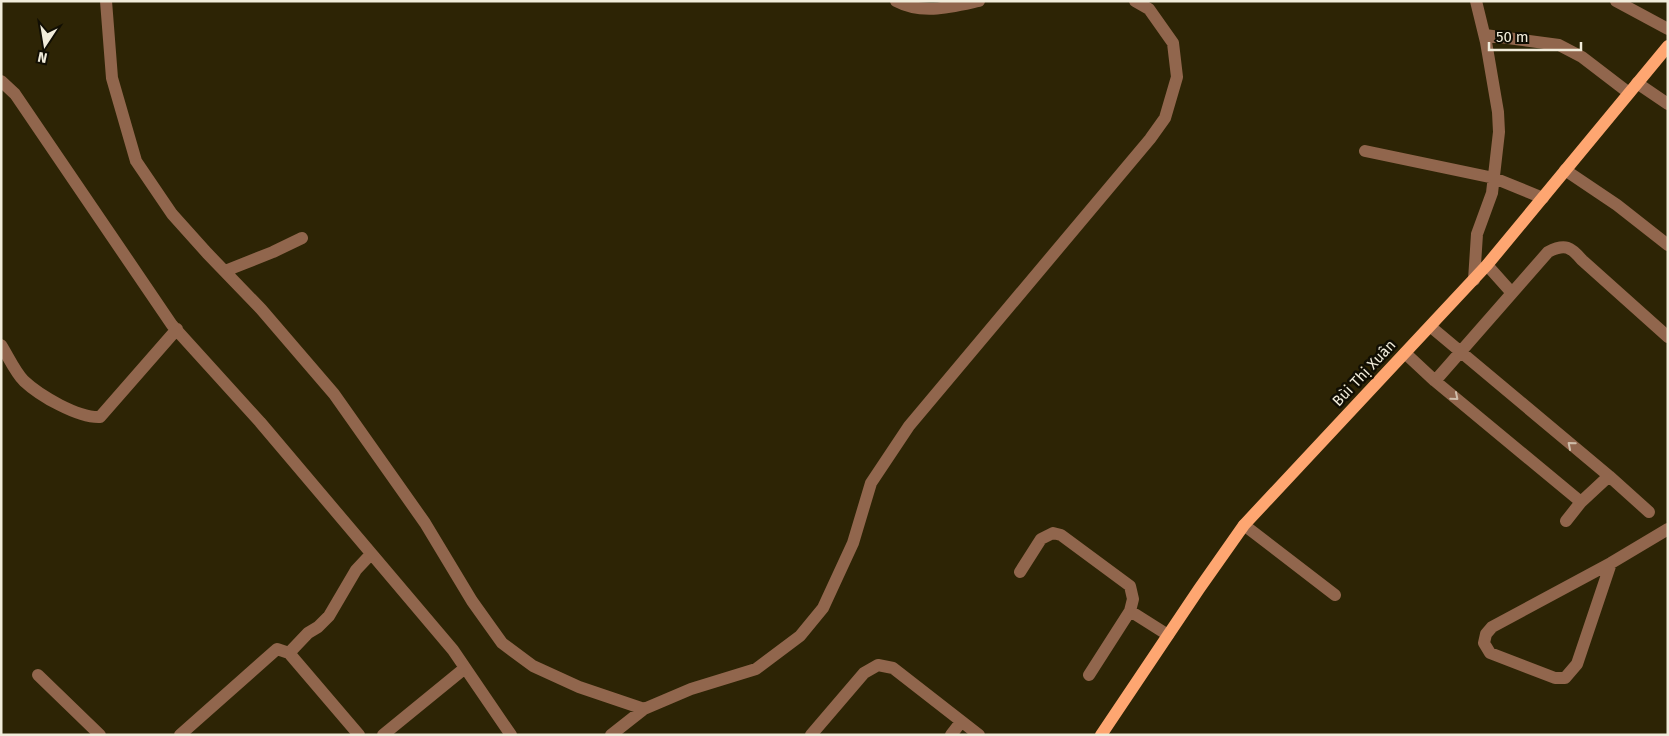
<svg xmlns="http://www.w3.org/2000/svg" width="1669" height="736" viewBox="0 0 1669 736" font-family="'Fira Sans',sans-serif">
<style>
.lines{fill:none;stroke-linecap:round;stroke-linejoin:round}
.minor{stroke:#91664d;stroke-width:12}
.major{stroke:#fea671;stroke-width:12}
.oneway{stroke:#cfbda9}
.labels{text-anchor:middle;stroke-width:5;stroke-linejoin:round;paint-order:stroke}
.street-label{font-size:15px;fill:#f1ecdb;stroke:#110e03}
</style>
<rect width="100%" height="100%" fill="#2d2405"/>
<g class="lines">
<path class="minor" d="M106 1 112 78 136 161 172 214 207 253 261 309 334 394 425 523 472 601 502 643 533 666 579 687 644 709
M896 1C922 15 951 7 979 1
M1616 1 1668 29
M1485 35 1559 45 1582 57 1629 93
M1 81 15 94 172 325 260 422 453 650 511 735
M1637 83 1668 104
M1365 151 1494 178 1543 198
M1565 170 1617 205 1668 245
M1487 265 1512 293
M225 271 273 252 302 238
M1474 280 1477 234 1492 193 1499 132 1498 112 1486 42 1476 1
M1431 327 1609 476 1649 512
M1 345C8 356 15 372 24 381 40 396 78 418 100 417L177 329
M1405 353 1435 381 1581 502 1609 476
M1435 381 1548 252C1565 243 1571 247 1582 260L1668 337
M1566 521 1581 502
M1244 525 1335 595
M1611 563 1577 664 1565 678H1555L1490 653 1484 643 1486 634 1492 627 1611 563 1668 529
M1020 572 1041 539 1053 533 1061 535 1130 586 1133 599 1130 611 1168 635
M289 653 308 633 318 627 329 616 356 570 371 554
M38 675 100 735
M1089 675 1130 611
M180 735 277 649 289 653 359 735
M383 735 465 668
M611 735 644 709 691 689 756 669 800 636 823 608 853 543 871 483 909 426 1150 139 1165 118 1177 77 1173 43 1149 9 1135 1
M811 735 864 673 878 665 893 668 979 735
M951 735 961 722"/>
<path class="major" d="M1101 735 1199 589 1244 525 1487 265 1668 46"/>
</g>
<defs><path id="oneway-chevron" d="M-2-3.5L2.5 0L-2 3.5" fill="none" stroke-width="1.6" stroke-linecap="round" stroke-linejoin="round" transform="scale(1.25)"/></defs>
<g class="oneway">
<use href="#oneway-chevron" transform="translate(1455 397) rotate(40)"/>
<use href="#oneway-chevron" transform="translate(1571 445) rotate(-140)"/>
</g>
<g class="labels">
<g class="street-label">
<text transform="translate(1364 373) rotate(-47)" y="5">Bùi Thị Xuân</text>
</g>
</g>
<rect width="1669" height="736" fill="none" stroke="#f1ecdb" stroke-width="5"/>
<g transform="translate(45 45) rotate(192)" stroke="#110e03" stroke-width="4" paint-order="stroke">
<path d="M0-4L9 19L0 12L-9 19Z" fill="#f1ecdb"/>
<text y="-8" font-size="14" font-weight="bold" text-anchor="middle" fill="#f1ecdb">N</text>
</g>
<path d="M1489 42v8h92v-8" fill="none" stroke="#f1ecdb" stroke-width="2.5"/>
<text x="1496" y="42" font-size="15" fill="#f1ecdb" stroke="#110e03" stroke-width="4" paint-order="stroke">50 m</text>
</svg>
